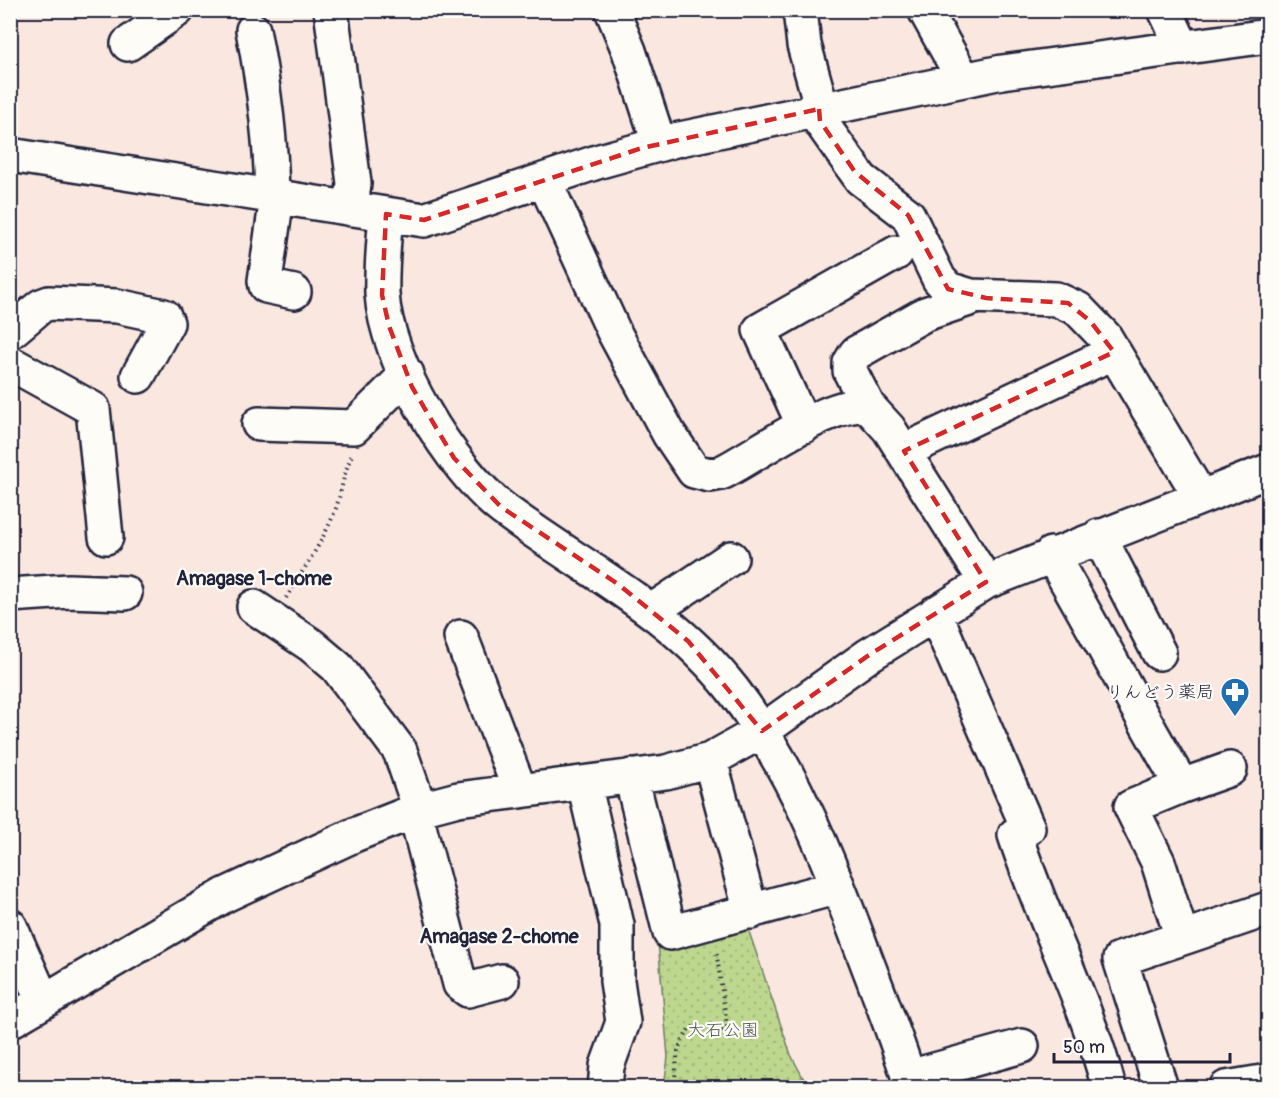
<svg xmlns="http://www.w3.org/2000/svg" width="1279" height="1098" viewBox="0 0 1279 1098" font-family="Pangolin,'Klee One',sans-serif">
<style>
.park{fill:url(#park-dots);stroke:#707c64;stroke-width:1.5}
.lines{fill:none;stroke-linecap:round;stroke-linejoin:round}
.minor-casing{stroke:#22223b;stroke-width:38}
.path{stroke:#22223b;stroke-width:4;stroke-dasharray:1.5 4.5;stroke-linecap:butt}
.minor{stroke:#fdfcf7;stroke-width:33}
.marked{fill:none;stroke:#d62828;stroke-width:4.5;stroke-dasharray:12 8;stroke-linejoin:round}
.labels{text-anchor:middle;stroke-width:4.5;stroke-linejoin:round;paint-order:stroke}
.poi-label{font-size:18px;fill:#22223b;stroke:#fdfcf7;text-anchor:end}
.park-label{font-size:18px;fill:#505854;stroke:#fdfcf7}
.neighbourhood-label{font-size:20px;font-weight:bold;fill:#22223b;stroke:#fdfcf7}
</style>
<defs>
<pattern id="park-dots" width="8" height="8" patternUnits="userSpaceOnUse" patternTransform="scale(1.5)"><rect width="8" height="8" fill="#bdd78e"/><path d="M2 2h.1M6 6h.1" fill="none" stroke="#a2b87b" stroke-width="1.8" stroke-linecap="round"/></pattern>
</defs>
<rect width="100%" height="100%" fill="#f9e7e0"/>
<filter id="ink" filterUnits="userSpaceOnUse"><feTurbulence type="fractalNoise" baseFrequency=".0167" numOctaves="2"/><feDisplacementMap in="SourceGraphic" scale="12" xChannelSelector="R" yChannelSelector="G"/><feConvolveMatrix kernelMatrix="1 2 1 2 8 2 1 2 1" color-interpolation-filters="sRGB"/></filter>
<g filter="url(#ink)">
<path class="park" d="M744 917 791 1055 808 1087H664L668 1057 658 941Z"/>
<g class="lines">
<g class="minor-casing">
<path id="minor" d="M331 10 354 183 351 209
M612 10 629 51 659 143
M800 10 804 45 817 91 820 121 861 179 908 215 939 279 948 289 971 296 1056 299 1078 309 1105 337 1200 496
M925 10 964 80
M1165 10 1183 48
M253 30C264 86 271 139 272 196
M128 44 177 10
M10 155 424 220 600 161 675 140 1002 72 1268 36
M544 180 614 332 669 434 694 471 710 475 721 473C756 456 831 399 868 406L889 429 986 582
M277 197 265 281 266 286 294 292
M386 214C384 240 381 268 382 294 386 361 451 469 503 509 582 568 671 610 733 690 793 768 829 860 863 952 880 997 898 1042 912 1088
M10 332 41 306 49 303 117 306 164 316 167 323 138 376
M10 363 93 409 106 537
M868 406 850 371V363L856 353 925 314 975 297
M259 424 354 427 407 374
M804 426 760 330 896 253
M904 451 1114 352
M1099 536 1159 653
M1051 554C1096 631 1137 710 1182 786L1131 807 1158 862 1182 938
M10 595 69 591 125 593
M254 607 311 645 337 667 400 751 420 809
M653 610 731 558
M935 613 1028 828 1015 835C1043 921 1086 1000 1109 1088
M461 637 520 791
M710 760 751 912
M631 776 670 933 838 887
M584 783 617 925V981L623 1022 607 1066 605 1088
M1182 786 1230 769
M415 811 460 984 468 990 502 981
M10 926 43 1001
M10 1021 225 895 354 835 420 809 458 799 666 772 710 760 762 731 869 655 986 582 1268 471
M909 1077 1022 1046
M1161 1088 1120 959 1268 909
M1226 1088 1268 1081"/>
</g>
<path class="path" d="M286 598C303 570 323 542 335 511 342 492 343 472 353 453
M674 1088 678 1049 690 1027 728 1032 716 950"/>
<use href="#minor" class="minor"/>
</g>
</g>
<path class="marked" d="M819 109 820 121 855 172 908 215 948 289 986 298 1068 303 1090 321 1114 352 904 451 986 582 869 655 762 731 688 641 618 584 501 507 454 458 412 387 389 326 382 295 386 214 424 220 642 148Z"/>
<defs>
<g id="pharmacy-pin" transform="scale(1.5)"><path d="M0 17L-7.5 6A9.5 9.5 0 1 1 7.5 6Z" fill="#1f6fb2" stroke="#fdfcf7"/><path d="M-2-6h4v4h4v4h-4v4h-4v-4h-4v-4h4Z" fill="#fff"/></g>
</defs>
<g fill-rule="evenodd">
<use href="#pharmacy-pin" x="1235" y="692"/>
</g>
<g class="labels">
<g class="poi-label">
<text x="1214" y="698">りんどう薬局</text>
</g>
<g class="park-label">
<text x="723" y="1036">大石公園</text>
</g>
<g class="neighbourhood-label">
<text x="254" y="585">Amagase 1-chome</text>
<text x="499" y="943">Amagase 2-chome</text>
</g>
</g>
<rect width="1279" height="1098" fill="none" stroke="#fdfcf7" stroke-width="36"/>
<rect x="18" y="18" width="1243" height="1062" fill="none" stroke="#22223b" stroke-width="2" filter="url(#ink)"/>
<path d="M1054 1053v9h176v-9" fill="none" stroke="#22223b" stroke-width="3"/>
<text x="1063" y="1053" font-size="18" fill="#22223b" stroke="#fdfcf7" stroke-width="4.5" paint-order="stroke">50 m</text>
</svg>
